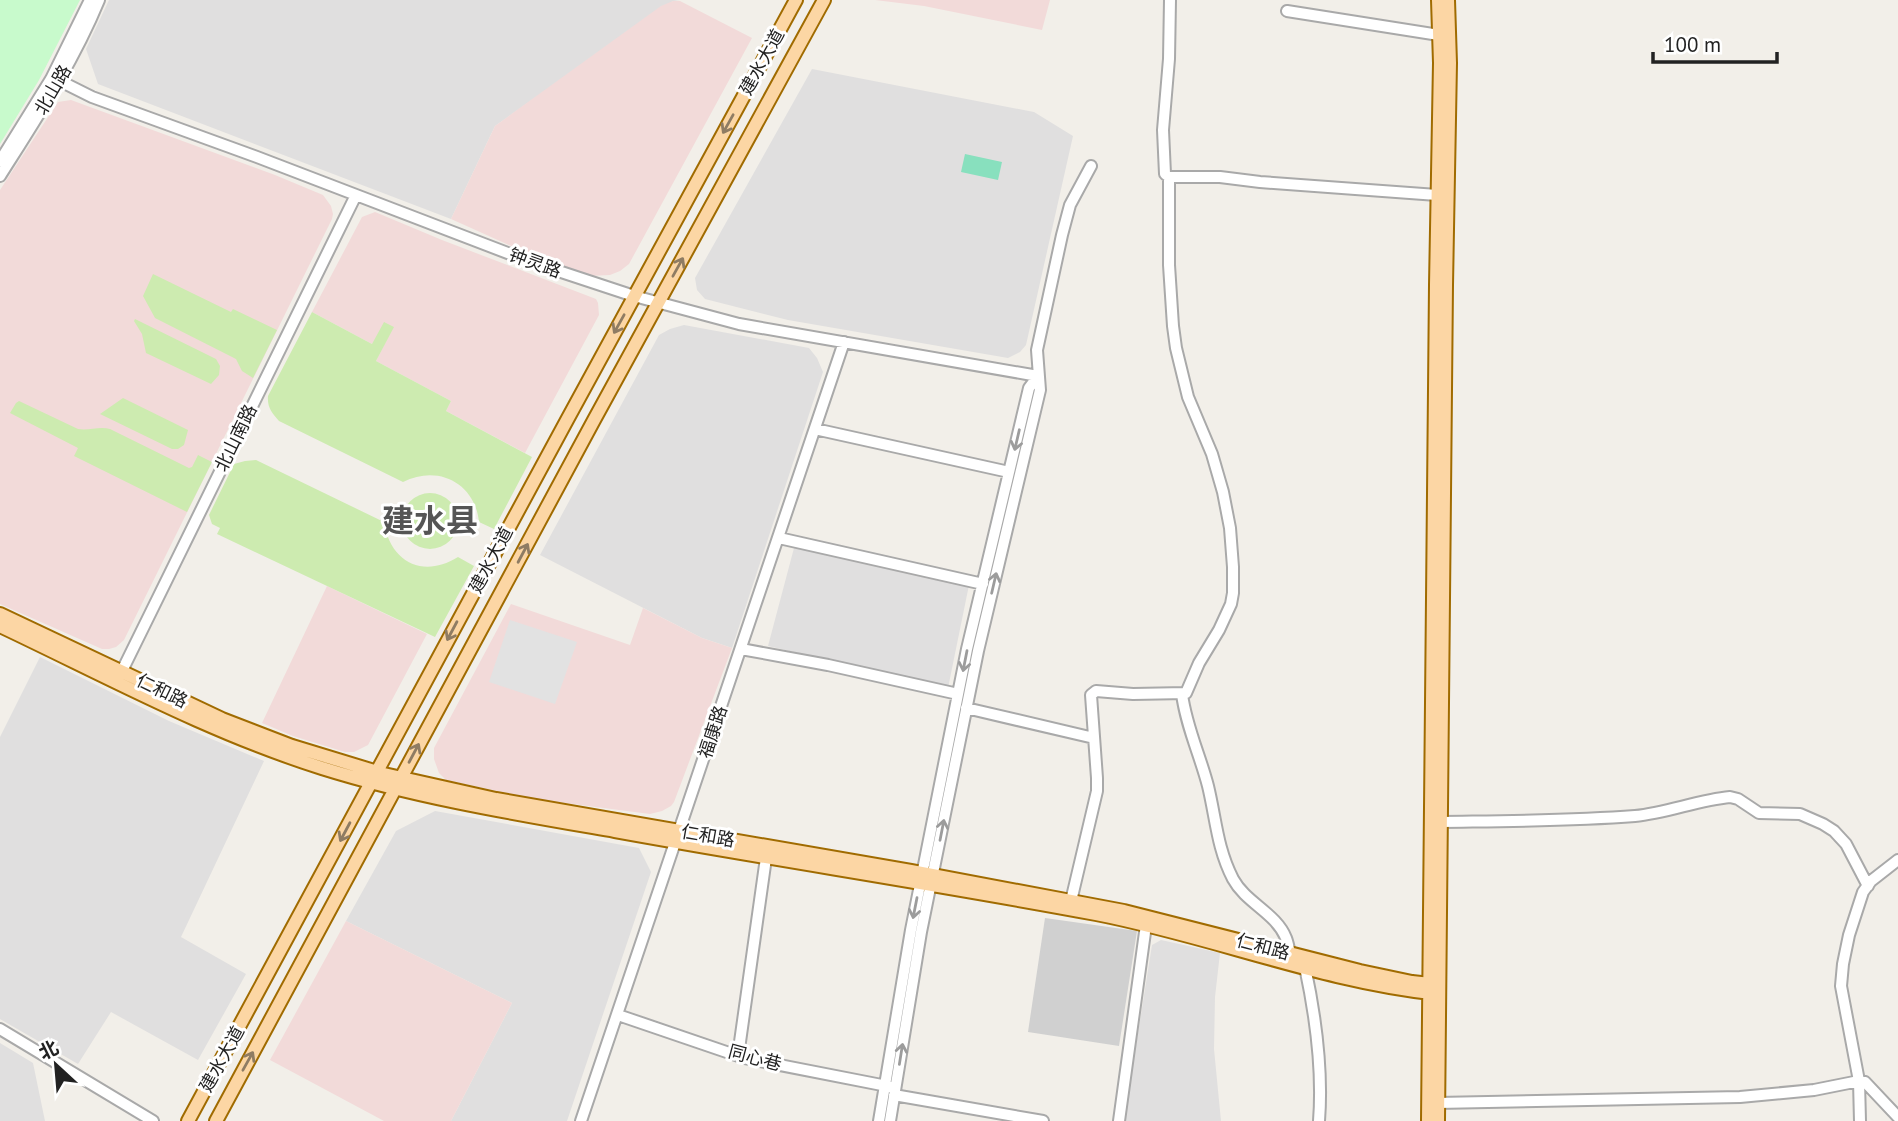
<svg xmlns="http://www.w3.org/2000/svg" width="1898" height="1121" viewBox="0 0 1898 1121" font-family="'PT Sans','Noto Sans SC',sans-serif">
<style>
.residential{fill:#e0dfdf}
.commercial{fill:#f2dad9}
.religious{fill:#d0d0d0}
.grass{fill:#cdebb0}
.park{fill:#c8facc}
.pitch{fill:#88e0be}
.parking{fill:#e2e2e2}
.lines{fill:none;stroke-linecap:round;stroke-linejoin:round}
.minor-casing{stroke:#a9a9a9;stroke-width:14}
.major-casing{stroke:#a06b00;stroke-width:16}
.minor{stroke:#fff;stroke-width:10}
.major{stroke:#fcd6a4;stroke-width:12}
.oneway{stroke:#8f7c63}
.oneway2{stroke:#9c9c9c}
.labels{text-anchor:middle;stroke-width:6;stroke-linejoin:round;paint-order:stroke}
.street-label{font-size:18px;fill:#222;stroke:#fff}
.town-label{font-size:32px;font-weight:bold;fill:#555;stroke:#fff}
</style>
<rect width="100%" height="100%" fill="#f2efe9"/>
<path class="residential" d="M109 0H680L673 1 495 126 451 219 98 84 86 49Z
M812 69 1034 112 1073 136 1026 345 1020 352 1008 358 788 320 705 299 697 290 695 278Z
M684 325 809 348 817 358 823 372 732 648 702 638 540 555 659 335 670 329Z
M794 548 969 585 948 688 768 646Z
M40 657 169 721 264 761 181 937 246 974 198 1060 111 1012 78 1064 0 1019V737Z
M435 811 639 848 651 872 567 1121H451L512 1003 346 921 396 831Z
M1161 940 1220 953 1215 997 1214 1049 1221 1121H1124L1152 945Z
M0 1043 33 1063 45 1121H0Z"/>
<path class="commercial" d="M875 0H1050L1042 30 924 6Z
M673 1H680L752 38 629 264 620 271 610 275 589 276 529 254 451 219 495 126 661 6Z
M71 100 275 175 323 195 331 206 333 214 332 219 124 640 116 647 109 649H102L0 604V190L58 102Z
M375 212 442 240 596 299 598 303 599 315 525 453 446 411 451 401 376 361 393 327 372 344 312 312 362 217Z
M327 586 427 634 368 745 354 752H345L293 736 262 723Z
M511 604 630 645 643 608 702 638 732 648 674 802 671 806 662 811 650 814 534 799 446 780 439 773 434 759V748Z
M346 921 512 1003 451 1121H384L270 1060Z"/>
<path class="religious" d="M1045 918 1137 931 1119 1046 1028 1032Z"/>
<path class="grass" d="M153 274 231 312 233 309 277 330 253 378 242 371 236 359 155 318 143 296Z
M312 312 372 344 384 322 394 327 376 361 451 401 446 411 532 457 494 529 479 522C475 483 438 464 403 482L279 421C272 413 267 407 268 396Z
M135 319 216 359 220 366 219 375 211 384 146 353 142 334 134 321Z
M123 398 188 430 184 445 178 449H172L100 414Z
M19 401 78 429C89 431 99 426 110 429L189 468 192 467 198 455 212 462 187 512 74 456 78 448 10 413 16 403Z
M256 460 384 522C390 562 423 579 458 557L474 566 435 637 217 534 220 528 212 524 209 515 234 464 245 461Z
M402 521a28 28 0 1 1 56 0a28 28 0 1 1-56 0Z"/>
<path class="park" d="M0 0H80L39 80 0 144Z"/>
<path class="pitch" d="M965 154 1002 162 998 180 961 172Z"/>
<path class="parking" d="M510 620 577 642 555 704 489 682Z"/>
<g class="lines">
<g class="minor-casing">
<path id="minor" d="M1287 11 1439 35
M52 77 92 97 257 157 531 262 634 296 739 324 1038 376
M0 161 51 79 90 0
M0 176C36 119 73 63 99 0
M1169 177H1220L1260 182 1437 195
M815 429 1009 472
M779 538 983 584
M741 649 828 665 958 694
M118 679 356 195
M1182 694C1186 726 1200 755 1208 786 1216 819 1217 848 1233 879 1246 903 1276 913 1286 938 1288 943 1289 949 1290 954
M966 708 1094 738
M1440 822C1505 821 1570 821 1635 816 1667 813 1698 800 1730 797L1738 799 1759 813 1800 814 1823 824 1834 831 1846 844 1868 886
M1071 901 1097 791V778L1091 695 1096 691 1133 694 1186 693 1199 663 1219 630 1231 604 1233 593V567L1230 528 1223 492 1212 454 1188 397 1176 348 1173 326 1169 265V177L1165 174 1163 130 1169 59 1170 0
M1305 967C1316 1018 1323 1069 1319 1121
M618 1015 744 1058 892 1087
M0 1029 153 1121
M738 1056 766 858
M894 1095 1043 1121
M1437 1103 1740 1097 1814 1090 1859 1081 1865 1082 1898 1117
M581 1121 844 342
M879 1121 911 930 967 649 1029 388 1038 376
M890 1121 921 932 978 651 1040 390 1037 350 1062 235 1070 205 1091 166
M1119 1121 1146 925
M1860 1121 1859 1081 1841 986 1843 964 1849 935 1863 892 1871 881 1898 860"/>
</g>
<g class="major-casing">
<path id="major" d="M0 614 222 719 292 746 384 774 496 799 911 871 1124 911 1360 971 1412 982 1439 985
M0 626C106 676 210 733 322 768 418 798 517 814 615 831 775 860 936 884 1096 914 1211 936 1322 982 1439 994
M188 1121 567 420 796 0
M216 1121 594 420 824 0
M1428 1121 1436 285 1440 63 1438 0
M1438 1121 1446 285 1450 63 1448 0"/>
</g>
<use href="#minor" class="minor"/>
<use href="#major" class="major"/>
</g>
<defs><path id="oneway-shaft" d="M-6 0H5M1.5-3L5.5 0L1.5 3" fill="none" stroke-width="1.6" stroke-linecap="round" stroke-linejoin="round" transform="scale(1.75)"/></defs>
<g class="oneway">
<use href="#oneway-shaft" transform="translate(728 124) rotate(119)"/>
<use href="#oneway-shaft" transform="translate(678 267) rotate(-61)"/>
<use href="#oneway-shaft" transform="translate(619 324) rotate(119)"/>
<use href="#oneway-shaft" transform="translate(523 553) rotate(-62)"/>
<use href="#oneway-shaft" transform="translate(452 631) rotate(118)"/>
<use href="#oneway-shaft" transform="translate(414 753) rotate(-62)"/>
<use href="#oneway-shaft" transform="translate(345 832) rotate(118)"/>
<use href="#oneway-shaft" transform="translate(248 1061) rotate(-61)"/>
</g>
<g class="oneway2">
<use href="#oneway-shaft" transform="translate(1017 440) rotate(103)"/>
<use href="#oneway-shaft" transform="translate(994 583) rotate(-77)"/>
<use href="#oneway-shaft" transform="translate(965 661) rotate(101)"/>
<use href="#oneway-shaft" transform="translate(942 830) rotate(-79)"/>
<use href="#oneway-shaft" transform="translate(915 908) rotate(101)"/>
<use href="#oneway-shaft" transform="translate(901 1054) rotate(-81)"/>
</g>
<g class="labels">
<g class="street-label">
<text transform="translate(762 62) rotate(-61)" y="6">建水大道</text>
<text transform="translate(53 90) rotate(-60)" y="6">北山路</text>
<text transform="translate(535 263) rotate(20)" y="6">钟灵路</text>
<text transform="translate(236 438) rotate(-64)" y="6">北山南路</text>
<text transform="translate(491 560) rotate(-62)" y="6">建水大道</text>
<text transform="translate(162 691) rotate(26)" y="6">仁和路</text>
<text transform="translate(713 732) rotate(-72)" y="6">福康路</text>
<text transform="translate(708 836) rotate(10)" y="6">仁和路</text>
<text transform="translate(1263 947) rotate(15)" y="6">仁和路</text>
<text transform="translate(755 1058) rotate(15)" y="6">同心巷</text>
<text transform="translate(222 1059) rotate(-61)" y="6">建水大道</text>
</g>
<g class="town-label">
<text x="430" y="532">建水县</text>
</g>
</g>
<g transform="translate(56 1065) rotate(334)" stroke="#ffffff" stroke-width="5" paint-order="stroke">
<path d="M0-5L12 26L0 18L-12 26Z" fill="#222222"/>
<text y="-10" font-size="19" font-weight="bold" text-anchor="middle" fill="#222222">北</text>
</g>
<path d="M1653 52v10h124v-10" fill="none" stroke="#222222" stroke-width="3.5"/>
<text x="1664" y="52" font-size="21" fill="#222222" stroke="#ffffff" stroke-width="5" paint-order="stroke">100 m</text>
</svg>
